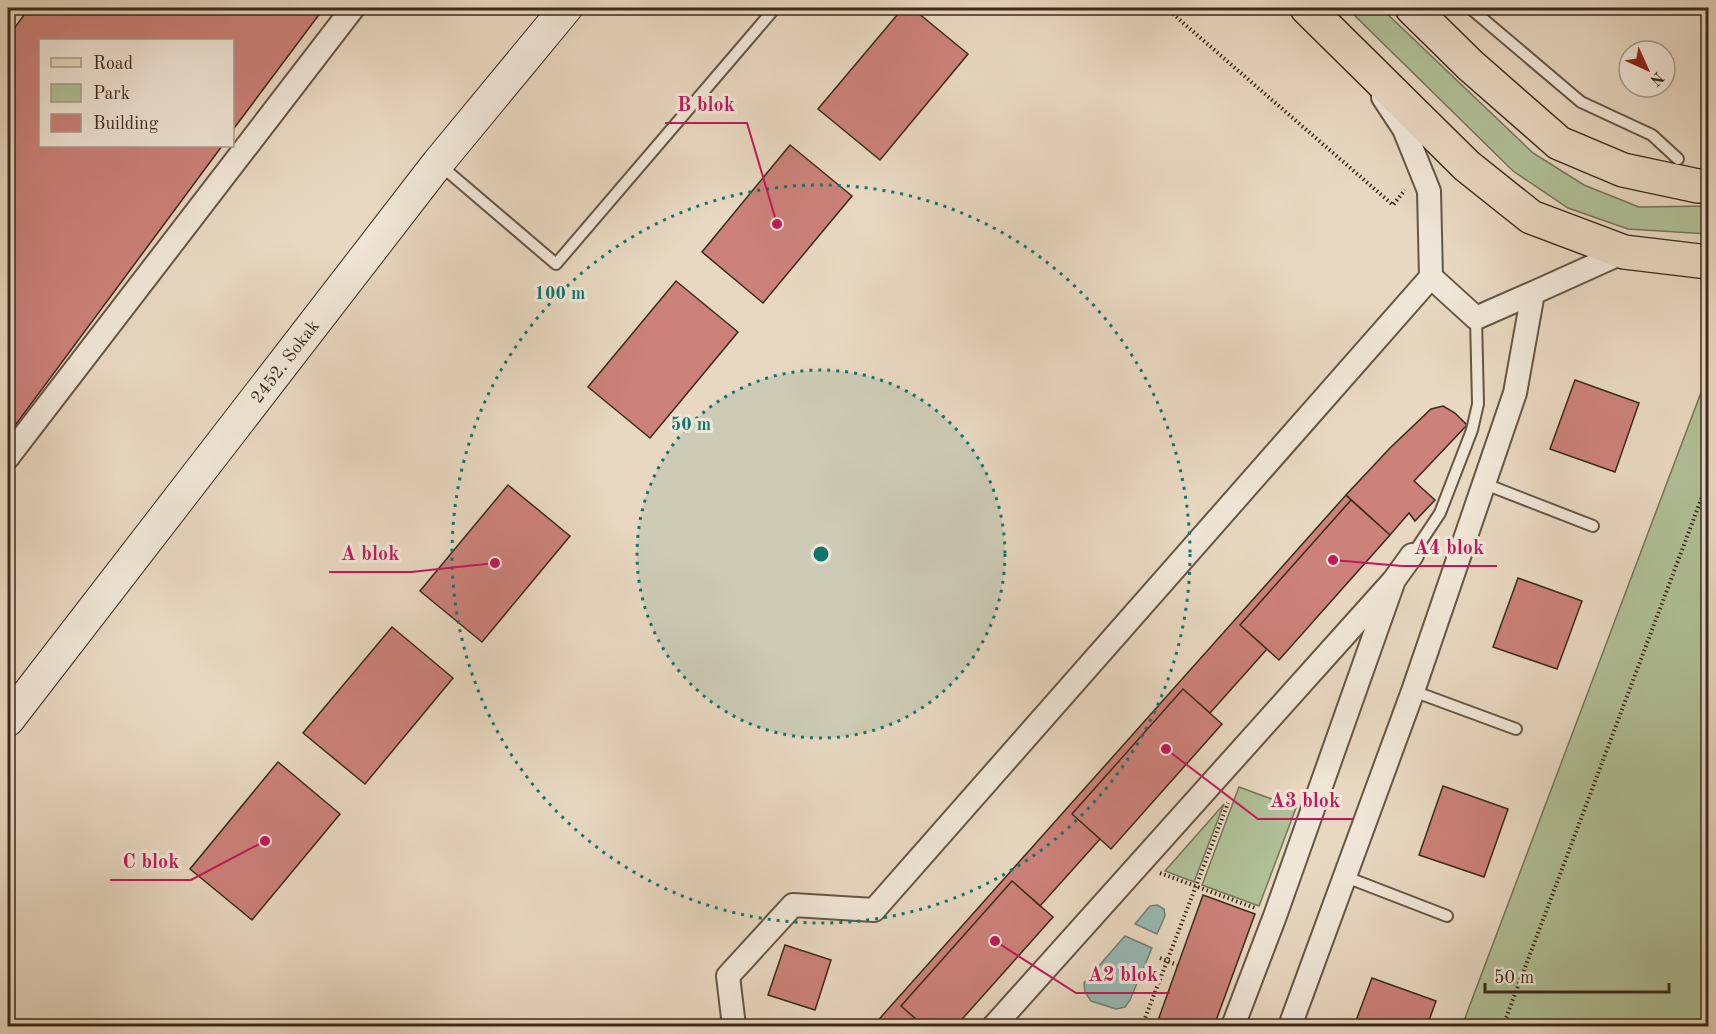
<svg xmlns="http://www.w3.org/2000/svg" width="1716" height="1034" viewBox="0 0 1716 1034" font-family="'Old Standard TT',serif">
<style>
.green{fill:#b0c097;stroke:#767558;stroke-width:1.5}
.water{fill:#97b9b4;stroke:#728076;stroke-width:1.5}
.building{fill:#cc817a;stroke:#3b2a1a;stroke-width:1.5}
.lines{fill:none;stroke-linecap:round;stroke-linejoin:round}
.lane-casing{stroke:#665644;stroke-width:14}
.street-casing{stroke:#665644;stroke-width:26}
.secondary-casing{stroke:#3b2a1a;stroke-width:34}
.primary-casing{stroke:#3b2a1a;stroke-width:36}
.path{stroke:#3b2a1a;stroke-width:4;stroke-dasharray:1.5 3;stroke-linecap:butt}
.lane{stroke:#f0e6d7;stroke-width:10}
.street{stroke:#f0e6d7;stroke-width:22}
.secondary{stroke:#f0e6d7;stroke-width:32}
.primary{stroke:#e8d8c1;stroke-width:33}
.ring{fill:none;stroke:#0f766e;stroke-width:3;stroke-dasharray:3 6}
.labels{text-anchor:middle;stroke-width:6;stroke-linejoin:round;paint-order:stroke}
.street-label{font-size:18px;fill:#3b2a1a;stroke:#f0e6d7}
.centre{fill:#0f766e;stroke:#f0e6d7;stroke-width:3}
.ring-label{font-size:18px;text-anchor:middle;font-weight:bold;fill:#0f766e;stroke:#f0e6d7;stroke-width:6;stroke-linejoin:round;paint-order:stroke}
.leader{fill:none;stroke:#c2185b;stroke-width:2}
.callout-dot{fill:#c2185b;stroke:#f0e6d7;stroke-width:2}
.callout-label{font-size:20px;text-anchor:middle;font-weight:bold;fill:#c2185b;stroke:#f0e6d7;stroke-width:6;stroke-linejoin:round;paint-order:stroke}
</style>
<rect width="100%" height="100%" fill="#e8d8c1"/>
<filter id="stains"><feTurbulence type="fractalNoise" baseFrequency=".00333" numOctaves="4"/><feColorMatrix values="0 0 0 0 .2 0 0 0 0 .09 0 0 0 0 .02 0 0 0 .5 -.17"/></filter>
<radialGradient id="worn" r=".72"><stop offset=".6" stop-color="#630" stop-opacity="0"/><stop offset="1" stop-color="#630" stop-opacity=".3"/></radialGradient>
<path class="green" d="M1347 8H1381L1533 153 1584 185 1639 207 1708 206V234L1628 229 1568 208 1513 171Z
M1708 374V1026H1462Z
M1239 787 1296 808 1259 906 1202 885Z
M1224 804 1194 882 1165 871Z"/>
<path class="water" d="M1157 905 1164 909 1165 916 1157 934 1135 924 1150 906Z
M1125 936 1152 948 1130 1000 1125 1007 1116 1009 1091 1001 1085 992 1084 983Z"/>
<path class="building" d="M29 8H324L232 131V40H40V146H222L8 435V37Z
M903 8H912L968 54 880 160 818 109Z
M790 145 852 196 763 303 702 252Z
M676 281 738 332 650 438 588 387Z
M1575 380 1639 403 1615 472 1550 449Z
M1443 406 1455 413 1467 425 1414 481 1435 500 1415 521 1409 513 1390 535 1346 495 1390 448 1431 409Z
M508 485 570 536 482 642 420 591Z
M1346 495 1351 500 1240 625 1267 649 1210 713 1183 689 1072 814 1100 839 1040 906 1012 881 901 1006 924 1026H873Z
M1351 500 1390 535 1279 660 1240 625Z
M1518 578 1582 601 1557 669 1493 647Z
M392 627 453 678 365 784 303 733Z
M1183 689 1222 724 1111 849 1072 814Z
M278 762 340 814 252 920 190 869Z
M1443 786 1508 809 1484 877 1419 855Z
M1012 881 1053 917 956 1026H924L901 1006Z
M1203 895 1255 914 1214 1026H1156Z
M785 945 831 960 815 1010 768 995Z
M1372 978 1436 1001 1427 1026H1354Z"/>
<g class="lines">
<g class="lane-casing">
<path id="lane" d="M1470 8 1581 102 1652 135 1678 159
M440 165 556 264 775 8
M1485 484 1593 526
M1412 555 1440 513 1472 430 1478 404 1476 318
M1413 691 1516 729
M1346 877 1447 916"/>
</g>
<g class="street-casing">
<path id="street" d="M1431 277 1476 318 1533 293
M8 457 353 8
M1394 580 1412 555
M734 1026 728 976 793 905 874 910 1431 277 1429 191 1404 129 1383 97
M994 1026 1394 580 1275 916 1233 1026
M1290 1026 1413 691 1515 393 1533 293 1624 252"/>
</g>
<g class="secondary-casing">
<g id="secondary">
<path id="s1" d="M8 720 438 163 566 8"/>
</g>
</g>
<g class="primary-casing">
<path id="primary" d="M1307 8 1467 166 1531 217 1624 252 1708 262
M1412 8 1470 65 1559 143 1623 170 1698 186H1708"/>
</g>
<path class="path" d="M1166 8 1393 205 1405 190
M1160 873 1255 908
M1160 958 1177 965
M1142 1026 1228 803
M1503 1026 1708 481"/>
<use href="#lane" class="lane"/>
<use href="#street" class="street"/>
<use href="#secondary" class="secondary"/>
<use href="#primary" class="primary"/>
</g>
<circle cx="821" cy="554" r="184" fill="#0f766e" fill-opacity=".12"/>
<g class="ring">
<circle cx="821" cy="554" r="184"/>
<circle cx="821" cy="554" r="369"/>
</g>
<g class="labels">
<g class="street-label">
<text dy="6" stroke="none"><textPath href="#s1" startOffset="453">2452. Sokak</textPath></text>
</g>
</g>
<circle cx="821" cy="554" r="9" class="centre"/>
<g class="ring-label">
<text x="560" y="299">100 m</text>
<text x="691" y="430">50 m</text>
</g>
<path class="leader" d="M777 224L747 123H665M1333 560L1402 566H1497M495 563L411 572H329M1166 749L1258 819H1353M265 841L191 880H110M995 941L1076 993H1170"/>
<g class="callout-dot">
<circle cx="777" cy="224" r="6"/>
<circle cx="1333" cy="560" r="6"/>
<circle cx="495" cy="563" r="6"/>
<circle cx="1166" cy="749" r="6"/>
<circle cx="265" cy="841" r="6"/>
<circle cx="995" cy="941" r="6"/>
</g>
<g class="callout-label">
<text x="706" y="111">B blok</text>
<text x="1449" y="554">A4 blok</text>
<text x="370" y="560">A blok</text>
<text x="1305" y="807">A3 blok</text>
<text x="151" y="868">C blok</text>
<text x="1123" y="981">A2 blok</text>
</g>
<rect width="1716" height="1034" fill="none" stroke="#e8d8c1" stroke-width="30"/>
<rect x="9" y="9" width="1698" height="1016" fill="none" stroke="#3b2a1a" stroke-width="3"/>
<rect x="15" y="15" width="1686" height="1004" fill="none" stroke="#3b2a1a" stroke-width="1.5"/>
<rect x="39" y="39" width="195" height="108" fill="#f0e6d7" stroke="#a89b8b" stroke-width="1.5"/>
<rect x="51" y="58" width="30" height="9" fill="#e8d8c1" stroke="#a89b8b" stroke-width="1.5"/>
<text x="93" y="69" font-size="18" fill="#3b2a1a">Road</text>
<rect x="51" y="84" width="30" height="18" fill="#b0c097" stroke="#a89b8b" stroke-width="1.5"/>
<text x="93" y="99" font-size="18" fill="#3b2a1a">Park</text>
<rect x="51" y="114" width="30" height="18" fill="#cc817a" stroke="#a89b8b" stroke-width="1.5"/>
<text x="93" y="129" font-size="18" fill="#3b2a1a">Building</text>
<g transform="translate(1647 69) rotate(135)"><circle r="28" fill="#f0e6d7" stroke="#a89b8b" stroke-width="1.5"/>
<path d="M0-4.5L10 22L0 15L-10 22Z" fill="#8f2418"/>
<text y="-9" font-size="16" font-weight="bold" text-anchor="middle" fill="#3b2a1a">N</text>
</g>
<path d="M1485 983v9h184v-9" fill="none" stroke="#3b2a1a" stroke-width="3"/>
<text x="1494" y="983" font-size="18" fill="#3b2a1a" stroke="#f0e6d7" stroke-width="4.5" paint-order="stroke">50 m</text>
<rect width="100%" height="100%" filter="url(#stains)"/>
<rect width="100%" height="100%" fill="url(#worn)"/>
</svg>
